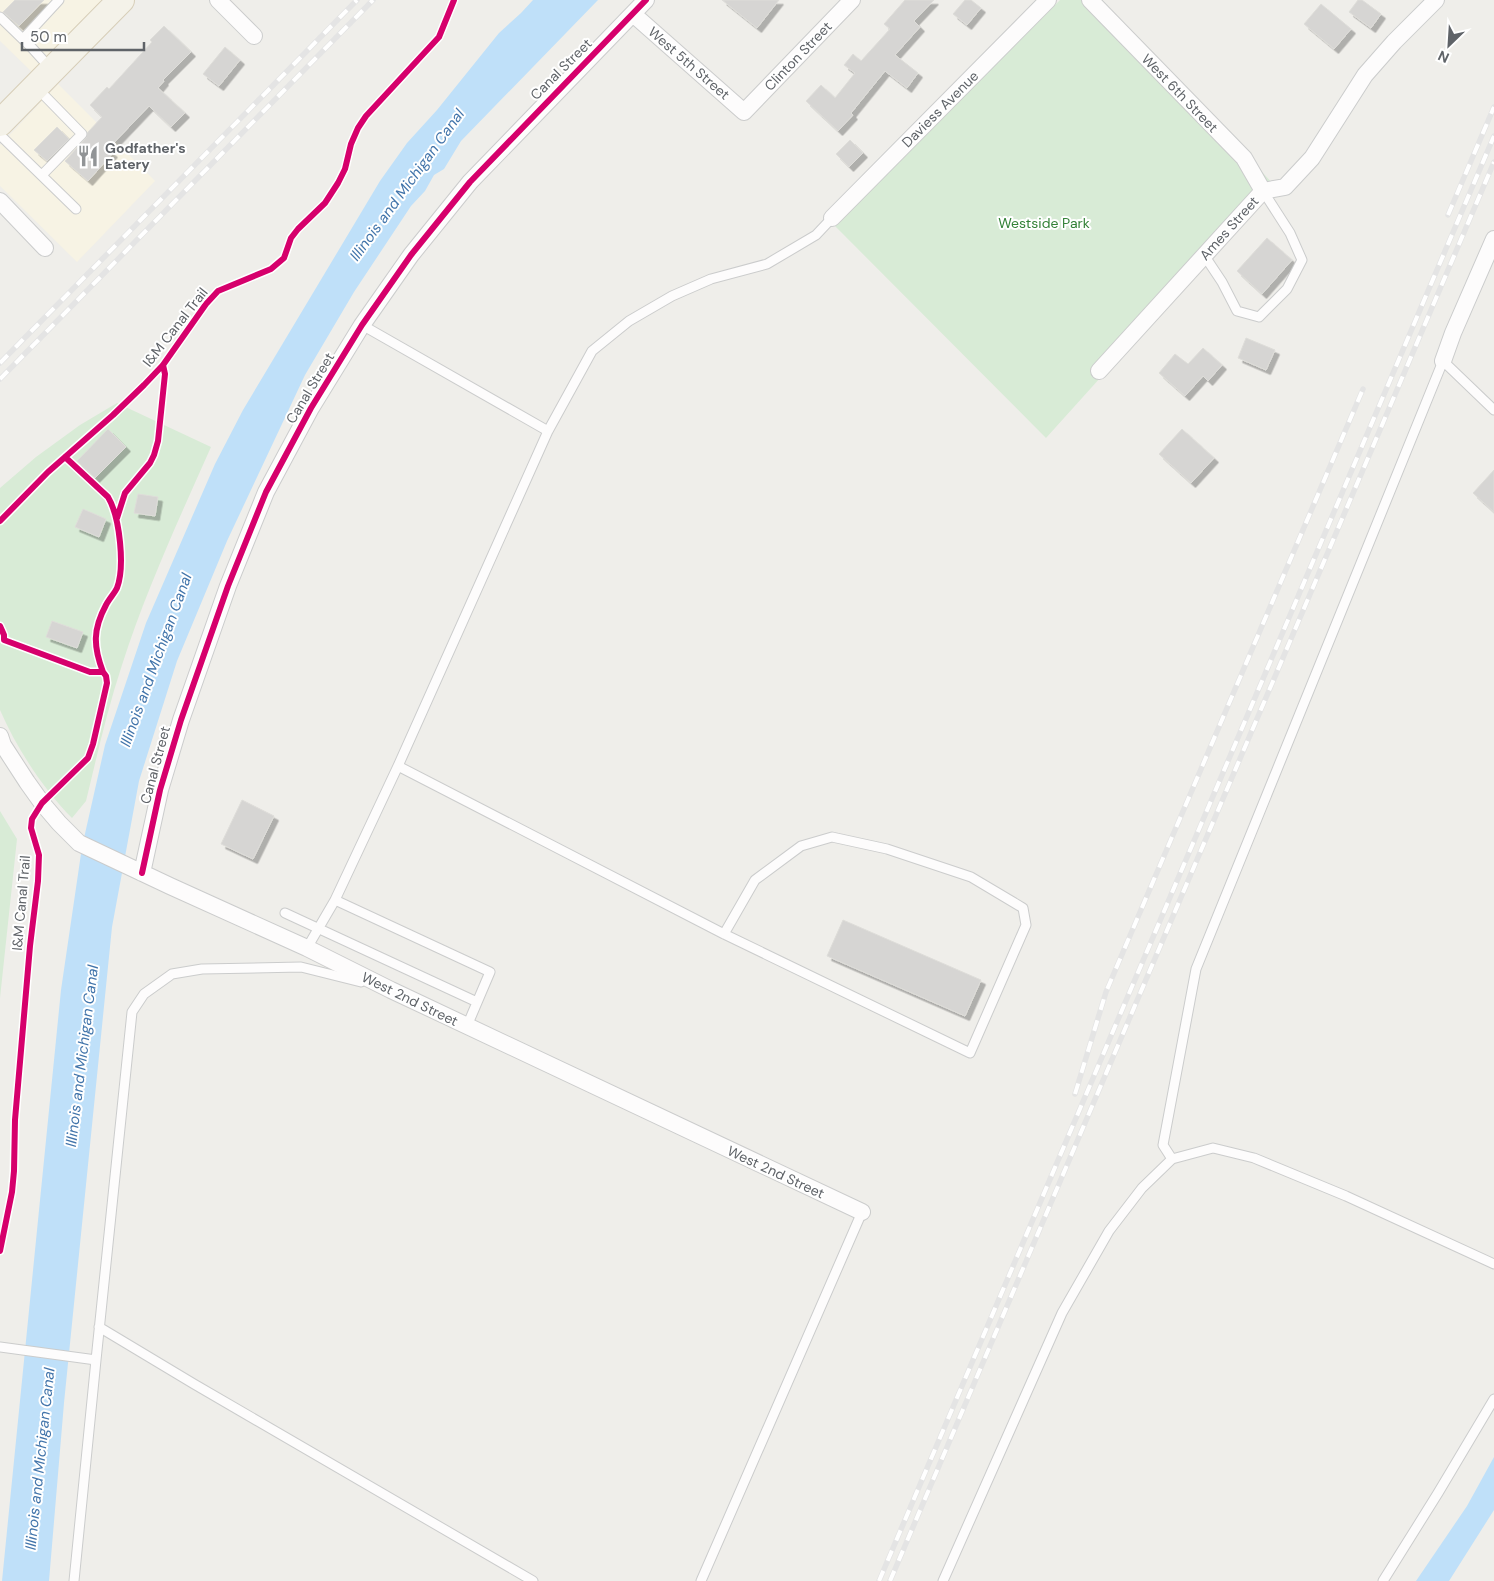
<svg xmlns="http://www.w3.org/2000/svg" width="1494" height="1581" viewBox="0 0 1494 1581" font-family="'DM Sans',sans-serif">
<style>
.commercial{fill:#f7f3e4}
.green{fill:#d8ebd6}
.water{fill:#bfe0f9}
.building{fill:#d6d5d3;stroke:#deddd9;filter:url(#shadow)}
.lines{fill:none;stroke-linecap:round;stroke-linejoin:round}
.lane-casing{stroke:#cbcccc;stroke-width:11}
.street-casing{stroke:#cbcccc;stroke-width:18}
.primary-casing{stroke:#d7ceb8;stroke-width:28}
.lane{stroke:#fdfcfc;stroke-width:9}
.street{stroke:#fdfcfc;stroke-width:16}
.primary{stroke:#f4f2e9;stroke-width:26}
.rail-casing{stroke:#e4e4e4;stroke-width:5.5}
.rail{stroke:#fff;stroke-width:4;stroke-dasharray:11;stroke-linecap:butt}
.cycleway-casing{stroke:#fff;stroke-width:9}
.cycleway{stroke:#d6006c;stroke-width:6}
.labels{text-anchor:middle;stroke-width:4;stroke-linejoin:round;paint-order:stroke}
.street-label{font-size:14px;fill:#5f6368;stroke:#fff}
.poi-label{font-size:14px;font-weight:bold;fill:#5f6368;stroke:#fff;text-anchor:start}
.park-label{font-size:14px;fill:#348238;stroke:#fff}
.water-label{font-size:15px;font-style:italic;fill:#4174aa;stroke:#fff}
</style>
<defs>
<filter id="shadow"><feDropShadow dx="4.5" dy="4.5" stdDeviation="0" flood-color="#0004"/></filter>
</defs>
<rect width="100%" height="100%" fill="#efeeea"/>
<path class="commercial" d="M0 0H106L34 74 0 41Z
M58 84 155 181 77 262 0 186V145Z"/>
<path class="green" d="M1060 0H1102L1274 185 1046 438 835 226Z
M117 403 211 447C179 519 146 590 122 665 107 710 97 756 86 801L72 818C43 789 16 747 0 710V488L36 457 80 425Z
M0 811 17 839 0 998Z"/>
<path class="water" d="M533 0H598L461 141 444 169 434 175 425 191 411 206 354 292 305 375 227 541 177 661 139 781 112 927 64 1403 49 1581H2L61 990 82 847 105 745 146 623 215 464 243 410 380 181 407 143 437 110 499 33 521 13Z
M1494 1457V1510L1449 1581H1416L1467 1506Z"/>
<path class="building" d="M15 0H44L19 26 3 12Z
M722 0H779L757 28Z
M905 0H934L914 21 920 27 895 55 918 73 907 88 885 71 851 113 853 115 838 131 806 101 821 85 835 98 855 73 844 65 853 54 861 61 890 29 884 24Z
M965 0H971L981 8 967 25 953 14Z
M1358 0H1362L1381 14 1371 28 1349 12Z
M1321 4 1351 29 1334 49 1304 24Z
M164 26 191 52 163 80 164 81 158 88 185 113 171 127 149 106 108 149 113 153 88 181 65 161 86 138 88 132 102 117 90 105 107 87 109 89 152 42 150 40Z
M225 47 240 60 219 86 203 74Z
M57 127 69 139 47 161 34 150Z
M850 140 863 153 849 167 836 154Z
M1267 238 1292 260 1262 294 1237 271Z
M1246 338 1275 350 1266 370 1238 358Z
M1203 348 1222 365 1208 381 1203 376 1185 396 1159 373 1175 354 1188 364Z
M108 429 126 447 95 478 77 461Z
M1182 429 1214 458 1191 483 1159 454Z
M1494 470V512L1473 493Z
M138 494 158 497 155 516 134 513Z
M83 509 106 519 99 537 75 527Z
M52 621 83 632 77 648 46 637Z
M242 800 274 816 253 859 221 844Z
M843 920 981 980 965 1016 827 956Z"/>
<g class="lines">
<g class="lane-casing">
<path id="lane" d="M0 17 32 48 51 69
M23 39 59 0
M37 88 82 134 42 175
M0 135 76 209
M1204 255 1222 282 1237 311 1259 317 1287 289 1302 260 1290 233 1263 191
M362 325 548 431
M398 766 724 934 970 1053 1026 925 1023 908 971 877 887 849 832 837 801 846 755 880 724 934
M335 900 490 972 467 1026
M285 913 477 1002
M307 948 335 900 398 766 548 431 592 351 629 321 672 296 711 279 767 264 816 235 832 218
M1172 1159 1163 1145 1196 969 1443 361 1494 410
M99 1327 194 1384 533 1581
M0 1347 96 1360
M74 1581 96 1360 132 1012 144 994 172 974 202 969 301 967 361 982
M701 1581 862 1212
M943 1581 1062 1313 1109 1231 1142 1188 1172 1159 1213 1148 1254 1158 1346 1196 1494 1264
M1383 1581 1438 1493 1494 1399"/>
</g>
<g class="street-casing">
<path id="street" d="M218 0 254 36
M1090 0 1244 158 1263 191
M633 14 744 112 852 0
M0 201 45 248
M832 218 1048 0
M1443 361 1453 333 1494 239
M1099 371 1263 191 1285 187 1312 158 1365 75 1394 42 1436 0
M0 736 3 745 27 782 42 803 59 823 79 843 170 886 307 948 391 990 862 1212
M142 873 160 790 181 720 228 586 266 492 311 408 362 325 411 255 470 182 646 0"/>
</g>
<g class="primary-casing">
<path id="primary" d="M0 123 121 0"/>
</g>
<use href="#lane" class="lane"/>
<use href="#street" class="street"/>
<use href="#primary" class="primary"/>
<g class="rail-casing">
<path id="rail" d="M1448 215 1494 107
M0 363 357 0
M0 379 373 0
M1075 1094 1106 992 1363 389
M879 1581 1494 136
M890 1581 1494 162"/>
</g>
<use href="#rail" class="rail"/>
<g class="cycleway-casing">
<path id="cycleway" d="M65 457 108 497C120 517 125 567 117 588 114 594 109 599 106 605 93 629 93 646 103 672
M117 518 125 493 150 463 154 455 158 441 165 374 163 365
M0 521 48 472 113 415 144 385 163 365 206 304 218 291 271 269 284 258 291 238 298 229 325 203 338 183 345 169 351 144 358 128 366 116 439 37 454 0
M0 626 4 635V640L90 672H103L106 676 107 683 93 744 88 758 42 803 32 819 31 828 39 855 38 881 30 946 15 1120 14 1171 12 1192 0 1251
M142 873 160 790 181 720 228 586 266 492 311 408 362 325 411 255 470 182 646 0"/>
</g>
<use href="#cycleway" class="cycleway"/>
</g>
<defs>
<g id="restaurant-bare" transform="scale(1.725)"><path d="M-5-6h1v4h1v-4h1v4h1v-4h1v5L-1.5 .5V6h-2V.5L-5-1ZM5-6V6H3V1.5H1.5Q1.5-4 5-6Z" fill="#919496" stroke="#fff" stroke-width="2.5" paint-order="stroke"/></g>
</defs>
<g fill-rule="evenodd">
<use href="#restaurant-bare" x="88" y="156"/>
</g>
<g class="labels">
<g class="street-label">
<text transform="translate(798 56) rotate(-46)" y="5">Clinton Street</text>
<text transform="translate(689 63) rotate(41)" y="5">West 5th Street</text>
<text transform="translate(561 69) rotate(-45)" y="5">Canal Street</text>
<text transform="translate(1180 93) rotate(46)" y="5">West 6th Street</text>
<text transform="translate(940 109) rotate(-45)" y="5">Daviess Avenue</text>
<text transform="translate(1229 228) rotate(-48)" y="5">Ames Street</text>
<text transform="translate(175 327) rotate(-52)" y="5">I&amp;M Canal Trail</text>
<text transform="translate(310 388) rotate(-59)" y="5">Canal Street</text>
<text transform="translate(155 765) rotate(-75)" y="5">Canal Street</text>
<text transform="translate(21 903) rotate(-85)" y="5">I&amp;M Canal Trail</text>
<text transform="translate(410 999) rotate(26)" y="5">West 2nd Street</text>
<text transform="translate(776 1172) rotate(25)" y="5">West 2nd Street</text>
</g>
<g class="poi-label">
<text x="105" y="153">Godfather's<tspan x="105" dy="16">Eatery</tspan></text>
</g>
<g class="park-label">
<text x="1044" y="228">Westside Park</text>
</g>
<g class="water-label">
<text transform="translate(407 185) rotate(-54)" y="5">Illinois and Michigan Canal</text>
<text transform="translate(156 660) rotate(-70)" y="5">Illinois and Michigan Canal</text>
<text transform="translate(82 1056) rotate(-83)" y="5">Illinois and Michigan Canal</text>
<text transform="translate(40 1459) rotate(-84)" y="5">Illinois and Michigan Canal</text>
</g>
</g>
<g transform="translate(1449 45) rotate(205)" stroke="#ffffff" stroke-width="4" paint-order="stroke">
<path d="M0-4L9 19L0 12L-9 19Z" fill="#5f6368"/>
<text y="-8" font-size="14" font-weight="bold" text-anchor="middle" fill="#5f6368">N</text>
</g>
<path d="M22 42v8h122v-8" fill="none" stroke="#5f6368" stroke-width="2.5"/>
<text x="30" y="42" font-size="15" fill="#5f6368" stroke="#ffffff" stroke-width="4" paint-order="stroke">50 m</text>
</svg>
